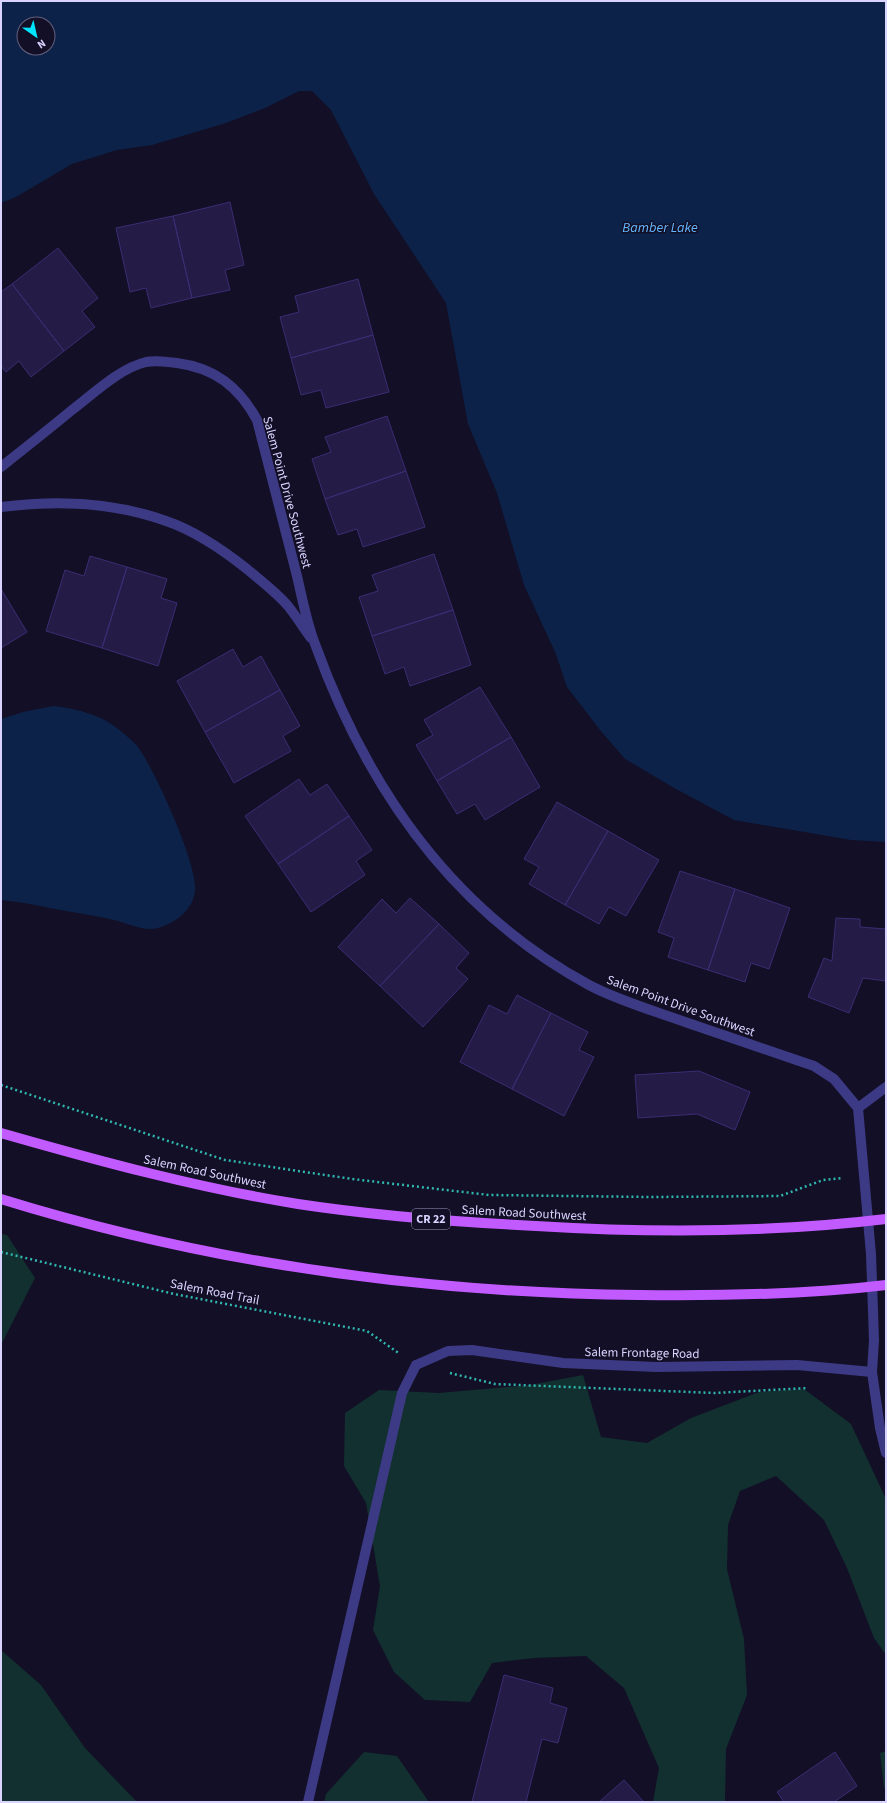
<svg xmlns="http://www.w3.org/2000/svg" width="887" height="1803" viewBox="0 0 887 1803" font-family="'Source Sans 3',sans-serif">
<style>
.green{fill:#12302f}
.water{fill:#0c2248;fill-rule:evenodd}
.building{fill:#241b47;stroke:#3b2d73}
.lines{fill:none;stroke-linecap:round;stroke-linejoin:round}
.path{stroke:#2fb8b0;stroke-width:2.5;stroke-dasharray:2 3;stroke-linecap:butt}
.lane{stroke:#3d3a85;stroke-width:10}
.street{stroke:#3d3a85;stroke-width:10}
.primary{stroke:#c25bff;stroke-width:10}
.labels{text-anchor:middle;stroke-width:3;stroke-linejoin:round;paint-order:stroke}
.shield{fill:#130f26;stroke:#9e99be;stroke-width:1}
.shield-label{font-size:12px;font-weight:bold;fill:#d9d4ff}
.street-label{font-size:13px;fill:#d9d4ff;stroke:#130f26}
.water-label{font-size:14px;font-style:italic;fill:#62b6ff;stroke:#130f26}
</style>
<rect width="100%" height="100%" fill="#130f26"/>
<path class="green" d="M1 1234 7 1235 35 1278 1 1345Z
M583 1375 601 1437 647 1443 691 1418 759 1392 804 1389 851 1424 886 1499V1655L874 1638 847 1568 824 1520 776 1476 740 1491 728 1525 727 1569 744 1639 747 1695 726 1749 725 1802H653L659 1768 624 1688 586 1656 534 1658 492 1663 470 1702 425 1700 394 1672 373 1630 380 1586 366 1503 344 1466 345 1413 379 1390 439 1393 530 1385Z
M1 1650 41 1685 85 1748 137 1802H1Z
M886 1751V1791L884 1788 880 1753Z
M364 1752 397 1756 429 1802H324L326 1794Z"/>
<path class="water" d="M1 1H886V842L851 840 734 820 676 789 625 759 600 730 567 687 556 654 524 585 497 493 468 424 446 303 374 194 331 110 312 91H299L265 108 226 123 152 145 117 150 72 164 16 197 1 203ZM24 24H48V48H24Z
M53 706C79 709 103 715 123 733 128 737 134 742 138 747 154 768 199 867 195 892 192 911 175 923 158 928 145 932 127 923 114 920 98 916 82 914 66 911 44 907 23 902 1 900V719L23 712Z"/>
<path class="building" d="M230 202 244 265 225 270 230 290 192 298 173 216Z
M173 216 192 298 151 308 146 288 130 292 116 228Z
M58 248 98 298 82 311 95 327 64 351 12 284Z
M358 279 373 335 291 358 280 317 299 312 295 296Z
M12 284 64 351 31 377 19 361 6 372 1 366V292Z
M373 335 389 392 326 408 321 390 301 395 291 358Z
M387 416 406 471 325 499 312 459 331 452 325 437Z
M406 471 425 527 363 547 357 529 338 535 325 499Z
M434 554 453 610 372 636 359 597 378 591 372 575Z
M90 556 127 567 102 648 46 631 65 570 84 576Z
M127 567 167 579 161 598 177 603 158 666 102 648Z
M1 589 27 632 1 648Z
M453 610 471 665 410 686 404 667 385 674 372 636Z
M233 649 243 667 261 656 280 690 205 732 177 681Z
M480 687 511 737 437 781 416 745 433 735 424 720Z
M280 690 300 726 283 736 291 751 234 783 205 732Z
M511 737 540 787 485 820 475 804 457 814 437 781Z
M299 779 310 795 327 784 349 816 278 864 245 816Z
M557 802 608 831 565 905 529 884 539 867 524 859Z
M349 816 372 850 356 861 365 875 311 912 278 864Z
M608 831 659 860 626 916 609 907 599 924 565 905Z
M680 871 735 889 708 970 668 957 674 938 658 932Z
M735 889 790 908 769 969 751 963 745 982 708 970Z
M410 898 439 924 380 986 338 947 382 899 396 913Z
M836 918 860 919V927L886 929V981L863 978 849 1013 808 997 824 958 832 961Z
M439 924 469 953 456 968 468 979 423 1027 380 986Z
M517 995 551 1013 512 1089 460 1062 489 1005 507 1014Z
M551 1013 588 1032 579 1050 594 1057 564 1116 512 1089Z
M699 1071 750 1092 735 1130 697 1114 638 1118 635 1075Z
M504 1675 553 1688 550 1703 567 1708 558 1743 542 1739 526 1802H472Z
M835 1752 857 1786 834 1802H784L777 1792Z
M624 1780 644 1802H599Z"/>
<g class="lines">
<path class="path" d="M1 1085 225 1160 352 1179 489 1195 651 1197 780 1196 823 1180 843 1178
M1 1252 174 1294 367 1331 400 1354
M450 1373 495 1384 714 1393 808 1388"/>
<path class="lane" d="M308 1802 402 1393 416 1365"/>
<path class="street" d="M1 467C25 448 49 429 72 410 93 394 120 368 146 362 156 360 167 362 177 363 215 368 239 387 257 420 270 471 283 522 296 572 302 596 306 621 315 644 367 788 451 910 589 985 619 1001 655 1011 688 1023 730 1037 772 1052 814 1066L834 1079 858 1108 871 1254 874 1340 872 1372 880 1428 886 1453
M1 507C55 500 114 502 166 521 196 531 223 550 247 569 261 581 276 592 288 606 296 616 303 627 311 638
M858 1108 886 1087
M416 1365 448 1351 472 1350 563 1363 656 1367 797 1365 872 1372"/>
<path class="primary" d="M1 1133C99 1161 198 1188 298 1204 377 1216 456 1222 536 1226 652 1233 770 1233 886 1219
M1 1199C208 1263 423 1293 639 1295 721 1296 804 1295 886 1285"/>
</g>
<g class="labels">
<rect class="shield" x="412" y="1209" width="38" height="20" rx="3"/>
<g class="shield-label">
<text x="431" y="1223">CR 22</text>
</g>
<g class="street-label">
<text transform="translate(288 492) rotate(75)" y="5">Salem Point Drive Southwest</text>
<text transform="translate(681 1005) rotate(20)" y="5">Salem Point Drive Southwest</text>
<text transform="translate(205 1171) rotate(12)" y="5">Salem Road Southwest</text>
<text transform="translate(524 1212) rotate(3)" y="5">Salem Road Southwest</text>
<text transform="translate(215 1291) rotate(11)" y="5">Salem Road Trail</text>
<text transform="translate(642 1352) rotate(1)" y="5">Salem Frontage Road</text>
</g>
<g class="water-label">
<text x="660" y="232">Bamber Lake</text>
</g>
</g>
<rect width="887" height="1803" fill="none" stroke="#d9d4ff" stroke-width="4"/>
<g transform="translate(36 36) rotate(146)"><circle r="19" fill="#130f26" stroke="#625e7d"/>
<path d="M0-3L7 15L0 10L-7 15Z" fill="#00e5ff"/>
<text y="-6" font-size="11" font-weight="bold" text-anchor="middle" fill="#d9d4ff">N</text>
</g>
</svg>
